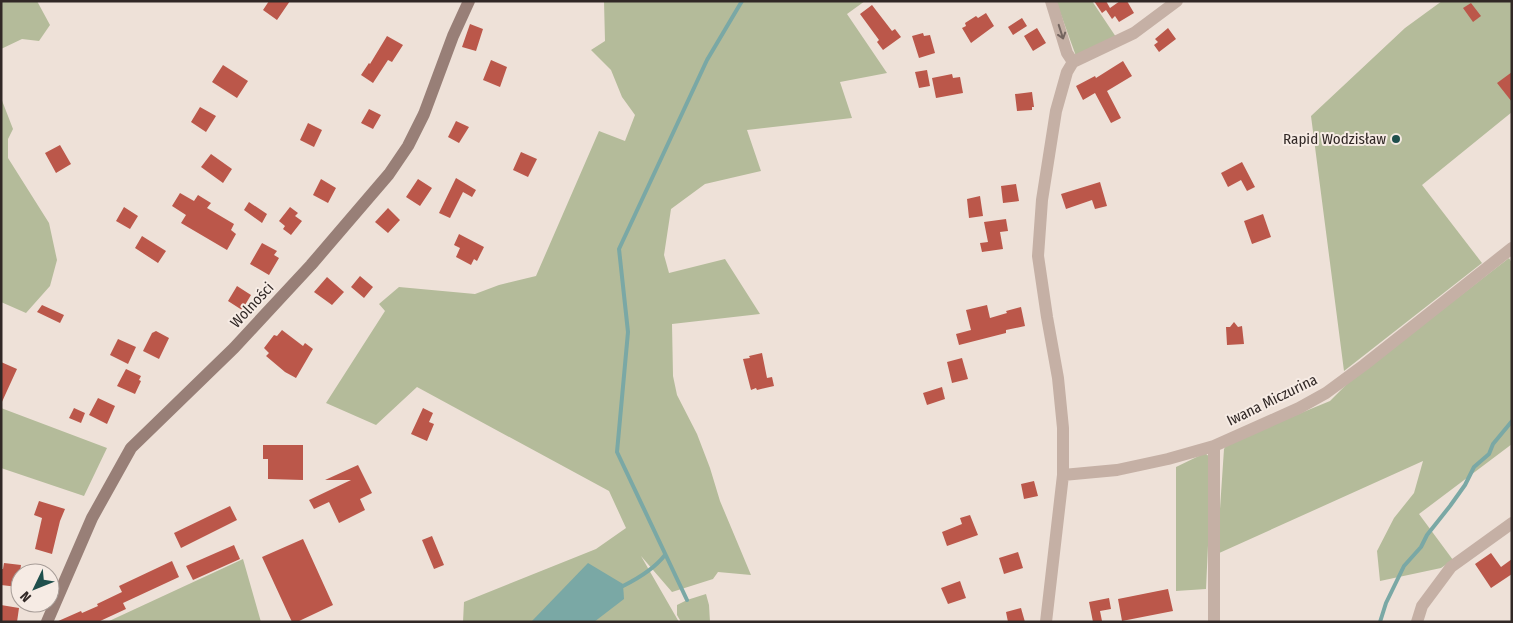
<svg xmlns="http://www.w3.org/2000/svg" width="1513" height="623" viewBox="0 0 1513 623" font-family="'Fira Sans Condensed',sans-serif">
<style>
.green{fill:#b4bb9a}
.water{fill:#7aa8a5}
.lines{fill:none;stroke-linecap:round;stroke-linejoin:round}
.stream{stroke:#7aa8a5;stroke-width:4}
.building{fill:#bb574a}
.street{stroke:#c5b0a5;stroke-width:12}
.secondary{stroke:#987f77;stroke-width:12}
.oneway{stroke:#74655f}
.poi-dot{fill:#1f4f4c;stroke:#f6ebe4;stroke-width:2}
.labels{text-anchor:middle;stroke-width:4;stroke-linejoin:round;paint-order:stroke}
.poi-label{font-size:15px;fill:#312826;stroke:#f6ebe4;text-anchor:end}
.street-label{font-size:15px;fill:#312826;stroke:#f6ebe4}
</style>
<rect width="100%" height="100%" fill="#eee1d8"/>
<path class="green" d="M1 1H37L50 25 39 41 22 39 1 49Z
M604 1H865L847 14 887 73 840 82 852 118 747 130 761 171 705 184 671 209 664 255 669 273 725 259 760 314 672 324 673 376 677 395 697 434 710 468 720 501 751 575 718 572 713 579 672 592 641 556 679 622H463L464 602 596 549 626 528 609 491 417 387 376 425 326 403 385 311 379 304 399 287 475 294 499 285 536 276 599 131 625 141 635 115 622 97 611 70 591 50 605 41Z
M1056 1H1092L1116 37 1076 56Z
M1442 1H1512V112L1422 185 1482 263 1344 371 1311 116 1405 28Z
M1 98 13 129 8 139V158L49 223 57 260 50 286 26 313 1 302Z
M1509 258 1512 263V444L1419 514 1453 560 1441 568 1380 581 1377 551 1394 518 1414 493 1423 461 1217 554 1224 449 1228 443 1330 401 1350 381Z
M1 408 107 448 84 496 1 468Z
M1205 453 1212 459 1206 589 1176 591V467Z
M243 559 261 622H107Z
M706 594 709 605 710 622H681L677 615V605L687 600Z"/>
<path class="water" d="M588 563 623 584 624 599 594 622H531Z"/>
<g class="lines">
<path class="stream" d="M623 586C639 578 654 569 665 555
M687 600 617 452 628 332 619 249 707 60 742 1
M1380 622 1386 603 1404 566 1421 547 1427 535 1450 506 1465 485 1474 467 1489 454 1493 444 1512 421"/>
</g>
<path class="building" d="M269 1H290L277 20 263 10Z
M1094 1H1106L1110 8 1120 1H1127L1134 13 1119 22 1115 16 1112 19 1106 10 1102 13Z
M1471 3 1481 16 1473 22 1463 8Z
M872 5 892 31 895 29 901 37 883 50 877 42 879 40 860 14Z
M986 13 994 26 971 43 962 28 966 26 965 23 976 16 978 18Z
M1022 18 1027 26 1013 35 1008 27Z
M470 24 483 29 476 51 462 47Z
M1037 28 1046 43 1033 51 1024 36Z
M1168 28 1176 39 1159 52 1154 45 1158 42 1155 39Z
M923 33 924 36 930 35 935 53 919 58 912 36Z
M387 36 403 45 392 62 388 60 373 83 361 75 369 63 370 64Z
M491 60 507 67 500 87 483 80Z
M1123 61 1132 76 1107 91 1121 118 1111 123 1095 93 1083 100 1076 86 1095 76 1096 78Z
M223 65 248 81 237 98 212 82Z
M927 70 930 86 919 88 915 72Z
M1512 72V102L1497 83Z
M952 74 953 78 960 77 963 93 936 98 932 78Z
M1032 92 1034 107H1032V110L1017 111 1015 94Z
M200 107 216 116 206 132 191 122Z
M369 109 381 115 373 129 361 123Z
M456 121 469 127 459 143 448 137Z
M308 123 322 130 314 147 300 140Z
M60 145 71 164 56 173 45 153Z
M521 152 537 159 528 177 513 170Z
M211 154 232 169 223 183 201 167Z
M1242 162 1255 187 1247 191 1241 180 1228 187 1221 173Z
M456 178 476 190 472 197 463 192 450 218 439 213Z
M321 179 336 188 328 203 313 195Z
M418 179 432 188 420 206 406 197Z
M1100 182 1107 206 1095 209 1092 200 1066 209 1061 194Z
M1016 184 1019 201 1003 203 1001 186Z
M180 193 194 201 198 195 211 203 207 208 234 224 231 230 236 234 227 250 181 223 186 215 172 206Z
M980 196 983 216 969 218 967 199Z
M249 202 267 214 262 223 244 210Z
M124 207 138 216 130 229 116 221Z
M290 207 298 213 295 216 302 221 291 235 283 229 285 226 279 221Z
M388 208 400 220 388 233 375 222Z
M1263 214 1271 237 1252 244 1244 221Z
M1006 219 1008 231 1000 232 1003 249 982 252 980 243 988 242 984 222Z
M459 234 484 247 477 261 474 259 471 265 456 257 460 248 454 245Z
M142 236 166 251 158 263 135 248Z
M262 243 277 251 274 255 279 258 269 275 250 264Z
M360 276 373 287 364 298 351 287Z
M327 277 344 292 332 305 314 292Z
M237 286 251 295 242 310 228 301Z
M42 305 64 315 60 323 37 312Z
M987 305 990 318 1007 313 1006 311 1021 307 1025 326 1006 330V333L959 345 956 334 971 330 966 310Z
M1234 322 1238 327 1242 326 1244 344 1227 345 1226 327H1230Z
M282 330 303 346 305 343 313 349 296 378 285 372 266 356 269 353 264 348 274 335 277 336Z
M156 331 169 338 159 359 143 351 152 333Z
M118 339 136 347 128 364 110 355Z
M762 353 767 378 772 377 774 386 757 390 756 388 751 390 743 359 750 358 749 356Z
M962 358 968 379 952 383 947 362Z
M1 362 17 369 1 404Z
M126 369 141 376 139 380 141 381 135 394 117 386Z
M942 387 945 399 927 405 923 393Z
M98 398 115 406 107 424 89 415Z
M74 408 85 413 81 423 69 418Z
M423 408 433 413 429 422 434 424 427 441 411 434Z
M263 445H303V480L268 479V459H263Z
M358 465 372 493 360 499 365 510 339 523 329 502 314 509 309 500 351 480H325Z
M1034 481 1038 496 1024 499 1021 484Z
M39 501 65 509 60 521 52 554 35 549 42 518 34 515Z
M230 506 237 520 181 548 174 533Z
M970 515 978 535 947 546 942 532 962 524 960 518Z
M432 536 444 565 434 569 422 540Z
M303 539 333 605 297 622H292L262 557Z
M234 545 240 559 193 580 186 566Z
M1018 552 1023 568 1004 574 999 558Z
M1491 553 1501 567 1512 559V574L1491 588 1475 564Z
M172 561 179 577 123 603 126 609 98 622H56L81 611 82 613 98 606 97 604 122 592 119 586Z
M4 563 21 565 18 587 1 585V569H3Z
M960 581 966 598 948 604 941 588Z
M1168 589 1173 611 1122 621 1118 599Z
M1109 598 1111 609 1100 611 1102 621 1093 622 1089 602Z
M1 605 19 608 17 622H1Z
M1021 608 1025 622H1008L1006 612Z"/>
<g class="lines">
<path class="street" d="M1051 1 1067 53 1073 62
M1073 62 1134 33 1177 1
M1063 475 1117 470 1168 459 1214 446 1299 408 1326 393 1364 365 1512 248
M1046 622 1063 475V428L1058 378 1047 317 1038 256 1042 200 1056 111 1067 72 1073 62
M1214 622V446
M1417 622 1422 606 1451 567 1512 523"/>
<path class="secondary" d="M47 622 92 518 131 448 234 348 311 265 389 174 408 146 424 114 453 36 469 1"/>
</g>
<defs><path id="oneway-shaft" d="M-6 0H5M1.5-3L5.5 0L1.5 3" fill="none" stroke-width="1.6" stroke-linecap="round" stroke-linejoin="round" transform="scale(1.25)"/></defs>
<use class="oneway" href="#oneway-shaft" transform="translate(1061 32) rotate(72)"/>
<circle class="poi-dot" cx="1396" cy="139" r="5"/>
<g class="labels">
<g class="poi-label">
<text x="1386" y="144">Rapid Wodzisław</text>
</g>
<g class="street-label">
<text transform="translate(252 305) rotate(-47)" y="5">Wolności</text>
<text transform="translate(1272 400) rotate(-26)" y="5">Iwana Miczurina</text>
</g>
</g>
<rect width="1513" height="623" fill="none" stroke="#312826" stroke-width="5"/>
<g transform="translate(35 588) rotate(227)"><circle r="24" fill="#f6ebe4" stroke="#a79d98"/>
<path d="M0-4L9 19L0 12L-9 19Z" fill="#1f4f4c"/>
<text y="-8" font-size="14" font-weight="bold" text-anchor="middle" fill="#312826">N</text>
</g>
</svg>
